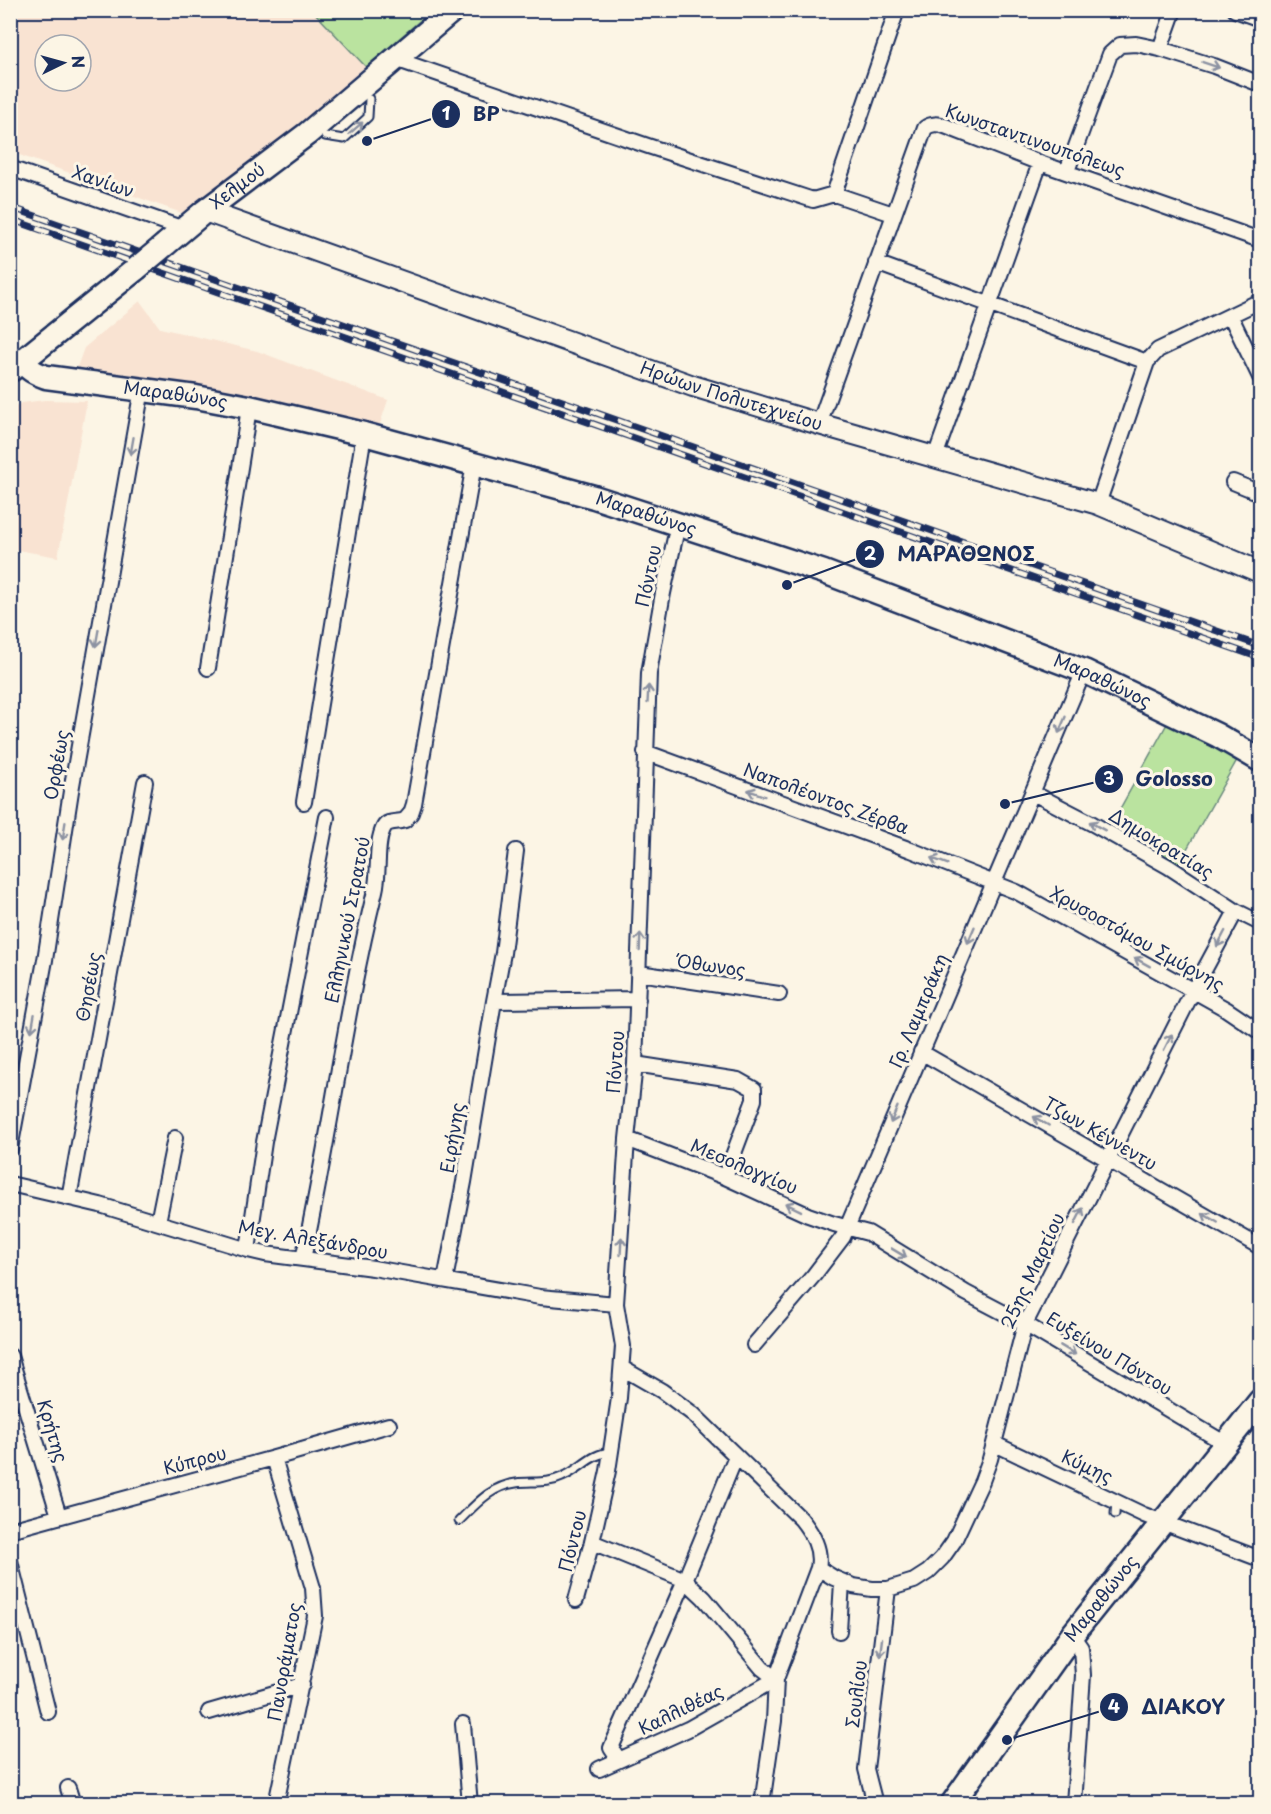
<svg xmlns="http://www.w3.org/2000/svg" width="1271" height="1814" viewBox="0 0 1271 1814" font-family="'Playpen Sans',sans-serif">
<style>
.built{fill:#f9e3d2;fill-rule:evenodd}
.green{fill:#bae39f;stroke:#6a897e;stroke-width:1.5}
.lines{fill:none;stroke-linecap:round;stroke-linejoin:round}
.lane-casing{stroke:#1b2f5e;stroke-width:11}
.street-casing{stroke:#1b2f5e;stroke-width:18}
.secondary-casing{stroke:#1b2f5e;stroke-width:24}
.primary-casing{stroke:#1b2f5e;stroke-width:27}
.lane{stroke:#fcf5e5;stroke-width:7}
.street{stroke:#fcf5e5;stroke-width:14}
.secondary{stroke:#fcf5e5;stroke-width:20}
.primary{stroke:#fcf5e5;stroke-width:22}
.rail-casing{stroke:#1b2f5e;stroke-width:7}
.rail{stroke:#fcf5e5;stroke-width:4.5;stroke-dasharray:14;stroke-linecap:butt}
.primary-bridge-casing{stroke:#1b2f5e;stroke-width:27;stroke-linecap:butt}
.primary-bridge{stroke:#fcf5e5;stroke-width:22}
.oneway{stroke:#8c92a2}
.labels{text-anchor:middle;stroke-width:6;stroke-linejoin:round;paint-order:stroke}
.street-label{font-size:18px;fill:#1b2f5e;stroke:#fcf5e5}
.leader{fill:none;stroke:#1b2f5e;stroke-width:2}
.callout-dot{fill:#1b2f5e;stroke:#fcf5e5;stroke-width:2}
.mark-label{font-size:18px;text-anchor:middle;font-weight:bold;fill:#fff}
.callout-label{font-size:20px;text-anchor:middle;font-weight:bold;fill:#1b2f5e;stroke:#fcf5e5;stroke-width:6;stroke-linejoin:round;paint-order:stroke}
</style>
<rect width="100%" height="100%" fill="#fcf5e5"/>
<filter id="ink" filterUnits="userSpaceOnUse"><feTurbulence type="fractalNoise" baseFrequency=".0167" numOctaves="2"/><feDisplacementMap in="SourceGraphic" scale="12" xChannelSelector="R" yChannelSelector="G"/><feConvolveMatrix kernelMatrix="1 2 1 2 8 2 1 2 1" color-interpolation-filters="sRGB"/></filter>
<g filter="url(#ink)">
<path class="built" d="M11 11H313L366 67 190 216 11 152ZM45 45H81V81H45Z
M140 301 160 328 257 351 388 400 378 430 97 377 77 367 84 348Z
M45 400 87 401 58 557 11 549V410L21 403Z"/>
<path class="green" d="M313 11H431L366 67Z
M1168 722 1237 760 1179 863 1111 825Z"/>
<g class="lines">
<g class="lane-casing">
<path id="lane" d="M325 136 344 139 368 117 369 99
M1115 1514 1116 1501
M459 1521C476 1504 491 1486 516 1483 532 1481 548 1484 562 1477 580 1470 591 1453 611 1452"/>
</g>
<g class="street-casing">
<path id="street" d="M1235 10 1260 19
M1160 49 1174 10
M395 59 648 146 813 200 834 194 893 214
M10 168 184 229
M1067 171 1110 54 1120 45 1136 44 1160 49 1214 66 1260 84
M834 194 897 10
M876 263 1147 362
M1231 317 1260 377
M819 424 925 128C932 123 938 124 945 126L1040 163 1260 240
M935 457 1040 163
M1233 482 1260 493
M1098 504 1147 362 1158 350 1260 301
M208 668 242 455 249 407
M645 752 911 850 1017 892 1226 1009 1260 1032
M1033 793 1093 824 1169 867 1236 911
M304 802 364 434
M639 973 779 994
M494 1001 638 999
M921 1052 1260 1247
M635 1064 738 1080 754 1089V1100L725 1177
M627 1139 725 1177 808 1215 834 1224 868 1233 966 1293 1025 1324 1226 1444
M10 1149 45 960 71 791 142 389
M10 1184 100 1205 248 1250 265 1254 373 1268 540 1297 616 1304
M69 1198 145 782
M158 1222 175 1138
M248 1250 264 1142 327 817
M303 1259C330 1137 345 1012 375 891 380 872 375 843 384 827 388 820 397 823 405 820L411 813 414 804 474 464
M445 1280 464 1182 494 1001 503 953 516 851
M754 1345 814 1275 843 1237 1084 671
M10 1356 59 1516
M622 1368 662 1391 693 1414 801 1519C812 1533 822 1549 818 1568L776 1679 774 1721 762 1804
M995 1444 1144 1515 1260 1559
M274 1458 313 1588 315 1616 276 1804
M10 1530 274 1458 389 1425
M592 1542 685 1580 704 1598 762 1668 776 1679 688 1729 599 1769
M10 1561 48 1712
M818 1568 834 1578 853 1586 872 1589H888L914 1581 928 1572 942 1558 954 1541 982 1481 990 1459 1025 1324 1193 991 1236 911 1260 923
M576 1600 592 1542 608 1471 619 1398 623 1346 616 1304 627 1139 635 1064 649 673 663 593 678 524
M839 1631 842 1582
M1072 1635 1081 1648 1083 1675 1074 1804
M209 1712 302 1685
M463 1724 470 1804
M619 1760 611 1748 685 1580 736 1456
M68 1788 73 1804
M875 1804 866 1769 888 1589"/>
</g>
<g class="secondary-casing">
<g id="secondary">
<path id="s1" d="M205 211 693 386 819 424 1098 504 1260 572"/>
</g>
</g>
<g class="primary-casing">
<g id="primary">
<path id="s2" d="M166 244 205 211 307 134 453 10"/>
<path id="s3" d="M22 361C29 370 35 373 46 377L196 397 249 407 364 434 594 497 824 572 1084 671 1217 735 1260 760"/>
<path d="M11 370 136 269"/>
<path id="s4" d="M952 1804 1072 1635 1260 1401"/>
</g>
</g>
<use href="#lane" class="lane"/>
<use href="#street" class="street"/>
<use href="#secondary" class="secondary"/>
<use href="#primary" class="primary"/>
<g class="rail-casing">
<path id="rail" d="M10 207 1260 646
M10 219 1260 658"/>
</g>
<use href="#rail" class="rail"/>
<g class="primary-bridge-casing">
<path id="primary-bridge" d="M136 269 166 244"/>
</g>
<use href="#primary-bridge" class="primary-bridge"/>
</g>
<defs><path id="oneway-shaft" d="M-6 0H5M1.5-3L5.5 0L1.5 3" fill="none" stroke-width="1.6" stroke-linecap="round" stroke-linejoin="round" transform="scale(1.5)"/></defs>
<g class="oneway">
<use href="#oneway-shaft" transform="translate(1211 65) rotate(19)"/>
<use href="#oneway-shaft" transform="translate(356 128) rotate(-41)"/>
<use href="#oneway-shaft" transform="translate(132 446) rotate(100)"/>
<use href="#oneway-shaft" transform="translate(97 638) rotate(100)"/>
<use href="#oneway-shaft" transform="translate(648 694) rotate(-87)"/>
<use href="#oneway-shaft" transform="translate(1062 725) rotate(113)"/>
<use href="#oneway-shaft" transform="translate(756 793) rotate(-160)"/>
<use href="#oneway-shaft" transform="translate(1097 826) rotate(-151)"/>
<use href="#oneway-shaft" transform="translate(64 831) rotate(99)"/>
<use href="#oneway-shaft" transform="translate(939 861) rotate(-159)"/>
<use href="#oneway-shaft" transform="translate(971 935) rotate(113)"/>
<use href="#oneway-shaft" transform="translate(1221 939) rotate(118)"/>
<use href="#oneway-shaft" transform="translate(640 942) rotate(-88)"/>
<use href="#oneway-shaft" transform="translate(1142 962) rotate(-151)"/>
<use href="#oneway-shaft" transform="translate(33 1023) rotate(100)"/>
<use href="#oneway-shaft" transform="translate(1168 1042) rotate(-63)"/>
<use href="#oneway-shaft" transform="translate(894 1115) rotate(113)"/>
<use href="#oneway-shaft" transform="translate(1041 1121) rotate(-150)"/>
<use href="#oneway-shaft" transform="translate(793 1207) rotate(-154)"/>
<use href="#oneway-shaft" transform="translate(1079 1216) rotate(-63)"/>
<use href="#oneway-shaft" transform="translate(1210 1218) rotate(-150)"/>
<use href="#oneway-shaft" transform="translate(621 1246) rotate(-87)"/>
<use href="#oneway-shaft" transform="translate(899 1253) rotate(31)"/>
<use href="#oneway-shaft" transform="translate(1068 1350) rotate(31)"/>
<use href="#oneway-shaft" transform="translate(881 1647) rotate(97)"/>
</g>
</g>
<g class="labels">
<g class="street-label">
<text transform="translate(1035 141) rotate(19)" y="6">Κωνσταντινουπόλεως</text>
<text transform="translate(103 182) rotate(19)" y="6">Χανίων</text>
<text dy="6" stroke="none"><textPath href="#s2" startOffset="92">Χελμού</textPath></text>
<text dy="6" stroke="none"><textPath href="#s3" startOffset="160">Μαραθώνος</textPath></text>
<text dy="6" stroke="none"><textPath href="#s1" startOffset="558">Ηρώων Πολυτεχνείου</textPath></text>
<text dy="6" stroke="none"><textPath href="#s3" startOffset="646">Μαραθώνος</textPath></text>
<text transform="translate(649 576) rotate(-78)" y="6">Πόντου</text>
<text dy="6" stroke="none"><textPath href="#s3" startOffset="1132">Μαραθώνος</textPath></text>
<text transform="translate(57 765) rotate(-80)" y="6">Ορφέως</text>
<text transform="translate(826 799) rotate(20)" y="6">Ναπολέοντος Ζέρβα</text>
<text transform="translate(1161 844) rotate(31)" y="6">Δημοκρατίας</text>
<text transform="translate(348 920) rotate(-79)" y="6">Ελληνικού Στρατού</text>
<text transform="translate(1137 939) rotate(29)" y="6">Χρυσοστόμου Σμύρνης</text>
<text transform="translate(711 966) rotate(8)" y="6">Όθωνος</text>
<text transform="translate(89 987) rotate(-80)" y="6">Θησέως</text>
<text transform="translate(919 1011) rotate(-67)" y="6">Γρ. Λαμπράκη</text>
<text transform="translate(616 1062) rotate(-86)" y="6">Πόντου</text>
<text transform="translate(1100 1134) rotate(30)" y="6">Τζων Κέννεντυ</text>
<text transform="translate(453 1138) rotate(-81)" y="6">Ειρήνης</text>
<text transform="translate(744 1167) rotate(23)" y="6">Μεσολογγίου</text>
<text transform="translate(313 1240) rotate(10)" y="6">Μεγ. Αλεξάνδρου</text>
<text transform="translate(1033 1271) rotate(-65)" y="6">25ης Μαρτίου</text>
<text transform="translate(1109 1354) rotate(31)" y="6">Ευξείνου Πόντου</text>
<text transform="translate(52 1431) rotate(73)" y="6">Κρήτης</text>
<text transform="translate(195 1461) rotate(-15)" y="6">Κύπρου</text>
<text transform="translate(1087 1467) rotate(25)" y="6">Κύμης</text>
<text transform="translate(573 1541) rotate(-76)" y="6">Πόντου</text>
<text dy="6" stroke="none"><textPath href="#s4" startOffset="254">Μαραθώνος</textPath></text>
<text transform="translate(285 1662) rotate(-80)" y="6">Πανοράματος</text>
<text transform="translate(857 1694) rotate(-83)" y="6">Σουλίου</text>
<text transform="translate(681 1710) rotate(-26)" y="6">Καλλιθέας</text>
</g>
</g>
<path class="leader" d="M367 141L446 114M787 585L870 554M1005 804L1109 779M1007 1740L1114 1707"/>
<g class="callout-dot">
<circle cx="367" cy="141" r="6"/>
<circle cx="787" cy="585" r="6"/>
<circle cx="1005" cy="804" r="6"/>
<circle cx="1007" cy="1740" r="6"/>
<circle cx="446" cy="114" r="15"/>
<circle cx="870" cy="554" r="15"/>
<circle cx="1109" cy="779" r="15"/>
<circle cx="1114" cy="1707" r="15"/>
</g>
<g class="mark-label">
<text x="446" y="120">1</text>
<text x="870" y="560">2</text>
<text x="1109" y="785">3</text>
<text x="1114" y="1713">4</text>
</g>
<g class="callout-label">
<text x="486" y="121">BP</text>
<text x="966" y="561">ΜΑΡΑΘΩΝΟΣ</text>
<text x="1174" y="786">Golosso</text>
<text x="1183" y="1714">ΔΙΑΚΟΥ</text>
</g>
<rect width="1271" height="1814" fill="none" stroke="#fcf5e5" stroke-width="36"/>
<rect x="18" y="18" width="1235" height="1778" fill="none" stroke="#1b2f5e" stroke-width="2" filter="url(#ink)"/>
<g transform="translate(63 63) rotate(85)"><circle r="28" fill="#fcf5e5" stroke="#a2a6af" stroke-width="1.5"/>
<path d="M0-4.5L10 22L0 15L-10 22Z" fill="#1b2f5e"/>
<text y="-9" font-size="16" font-weight="bold" text-anchor="middle" fill="#1b2f5e">N</text>
</g>
</svg>
